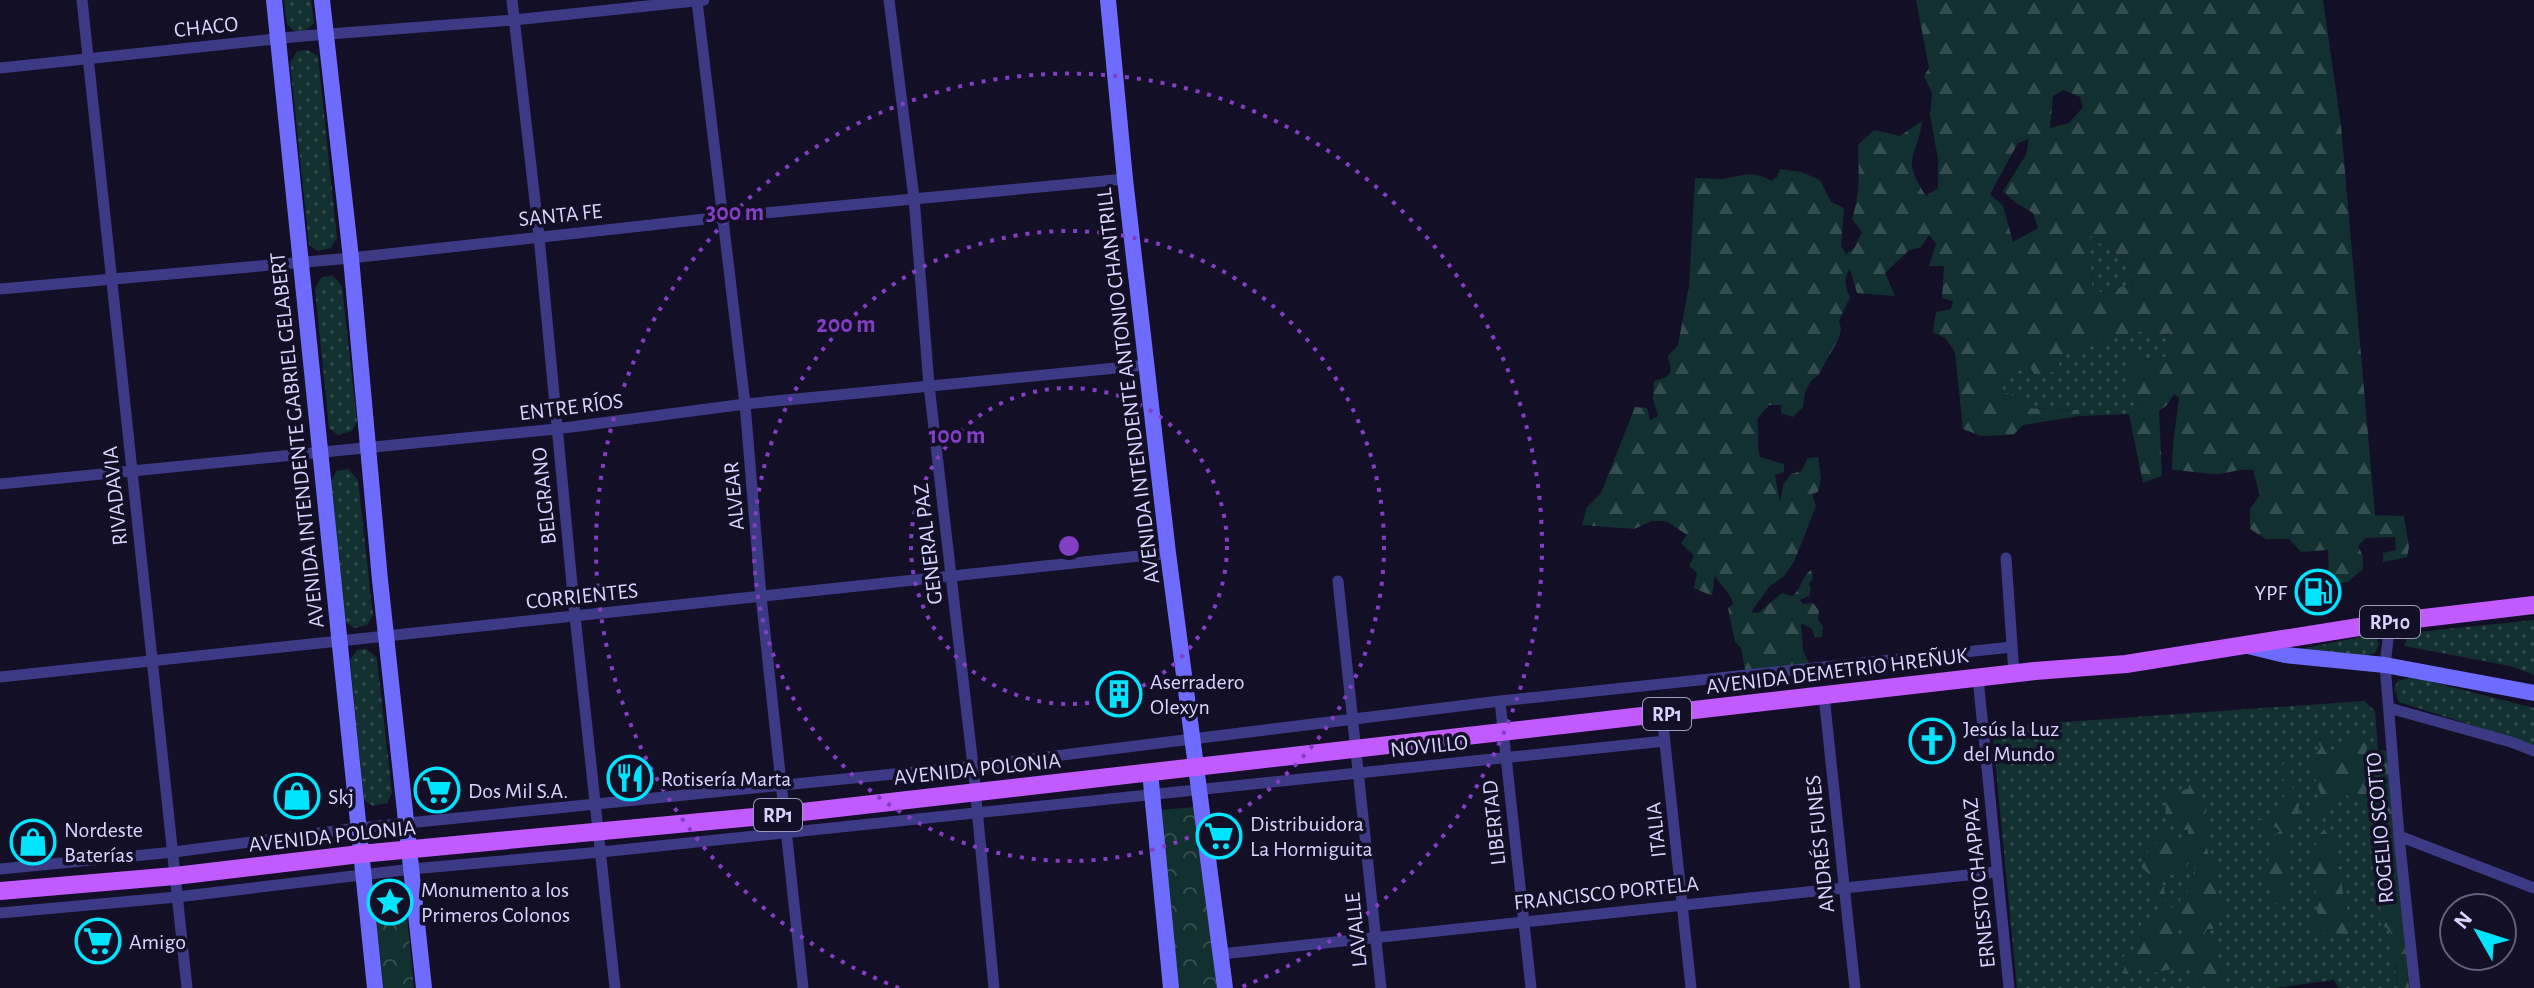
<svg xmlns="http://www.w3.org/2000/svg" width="2534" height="988" viewBox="0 0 2534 988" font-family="'Alegreya Sans',sans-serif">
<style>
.grass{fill:url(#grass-dots)}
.forest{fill:url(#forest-firs);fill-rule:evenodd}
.park{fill:url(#park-crowns)}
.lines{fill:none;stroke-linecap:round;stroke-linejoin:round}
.minor{stroke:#3d3a85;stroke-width:11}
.secondary{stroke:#6f6bff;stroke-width:16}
.primary{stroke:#c25bff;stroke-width:18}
.ring{fill:none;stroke:#843dc5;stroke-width:4;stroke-dasharray:4 8}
.labels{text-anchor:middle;stroke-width:7;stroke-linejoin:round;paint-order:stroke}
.shield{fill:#130f26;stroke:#9e99be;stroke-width:2}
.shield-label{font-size:20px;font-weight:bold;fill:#d9d4ff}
.street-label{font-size:22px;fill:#d9d4ff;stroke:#130f26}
.poi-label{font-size:22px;fill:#d9d4ff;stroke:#130f26;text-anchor:start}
.centre{fill:#843dc5;stroke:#130f26;stroke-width:4}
.ring-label{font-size:24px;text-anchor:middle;font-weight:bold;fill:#843dc5;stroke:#130f26;stroke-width:7;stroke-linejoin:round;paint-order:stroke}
</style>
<defs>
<pattern id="grass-dots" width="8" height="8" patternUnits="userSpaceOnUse" patternTransform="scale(2)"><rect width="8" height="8" fill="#12302f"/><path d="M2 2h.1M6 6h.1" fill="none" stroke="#344d4e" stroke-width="1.8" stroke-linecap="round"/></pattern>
<pattern id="forest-firs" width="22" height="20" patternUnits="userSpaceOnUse" patternTransform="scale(2)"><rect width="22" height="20" fill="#12302f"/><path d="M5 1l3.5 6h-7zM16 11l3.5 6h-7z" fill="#344d4e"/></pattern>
<pattern id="park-crowns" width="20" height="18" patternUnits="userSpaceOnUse" patternTransform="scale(2)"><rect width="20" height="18" fill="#12302f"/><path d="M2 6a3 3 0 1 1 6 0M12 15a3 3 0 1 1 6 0" fill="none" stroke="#344d4e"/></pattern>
</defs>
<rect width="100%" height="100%" fill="#130f26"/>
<path class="grass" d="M284 0H311L314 23 305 31H294L287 24Z
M307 50 318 56 337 238 331 248 318 251 309 245 290 63 297 51Z
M2089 234C2110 254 2130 255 2133 287L2122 286 2107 295 2092 288Z
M332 275 342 286 357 421 352 431 338 435 329 428 315 289 321 278Z
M2142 331 2154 339 2170 333 2171 356 2147 360 2133 350 2130 376 2123 389 2139 404 2129 414 2080 416 2079 410 2026 408 2016 397 2002 391 2003 376 2112 337Z
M348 469 358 480 373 615 367 625 354 628 345 622 331 482 336 471Z
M2534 620V675L2510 666 2405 646 2408 633Z
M2375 634 2379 645 2375 653 2368 655 2290 651Z
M366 649 377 658 392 793 387 803 373 806 364 800 350 660 357 650Z
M2412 677 2534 708V745L2399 702 2394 688 2398 681Z
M2364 701 2375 711 2397 988H2338L2334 980 2275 988H2017L1992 727Z"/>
<path class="forest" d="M1916 0H2323L2341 126 2375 515 2404 516 2409 547 2407 557 2383 562V553L2396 550 2395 537 2366 538 2358 546 2363 556V569L2348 582 2338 584 2329 573 2328 550 2301 552 2289 539H2266L2250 529V509L2260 495 2253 470C2236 469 2234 472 2220 474 2212 475 2183 470 2172 470 2172 446 2176 422 2179 398L2174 394 2167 405 2159 411 2162 476 2143 483 2129 414 2139 404 2122 389C2132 374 2132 366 2123 351L2133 350 2147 360 2170 356 2169 333 2154 339 2141 331C2121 335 2103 342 2084 349 2074 352 2068 352 2059 358V370L2036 377 2030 367 2003 377 2002 391 2016 397 2026 408 2079 410 2080 416 2023 425 2013 435 1981 436 1963 429 1955 352 1946 339 1933 332 1936 312 1951 309 1953 301 1942 298 1944 266H1929L1936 244 1929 235 1921 247 1908 251 1885 273 1895 296 1857 293 1850 269C1843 278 1845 287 1850 297L1839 321 1841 329 1839 338 1819 374 1811 381 1805 392 1803 407 1793 417 1781 413V405H1769L1757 419C1760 433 1756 443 1760 457L1784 464V472L1775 475 1780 502 1783 485 1791 474 1801 471 1808 458 1818 457 1821 478 1818 492 1812 494 1816 506 1794 562 1784 576 1769 587 1751 612 1758 613 1782 593 1792 596C1802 590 1801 576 1811 570L1813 578 1809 584 1811 588 1809 596 1800 600 1803 604 1813 603 1819 611 1818 620 1823 626 1822 637 1815 638 1812 629 1801 623 1803 651 1810 665 1776 673 1768 683 1747 680 1741 648 1735 642 1728 608 1733 604C1730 591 1721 587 1715 576L1712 596 1694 588 1697 573 1689 566 1694 556 1681 543 1687 535 1666 521H1652L1634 529 1582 525 1587 507 1601 493 1635 407 1647 408 1650 420 1658 416 1653 399 1654 381 1667 377 1671 371 1668 356 1678 345 1689 286 1695 178C1704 178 1713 179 1721 179 1740 177 1753 169 1771 181L1777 177 1780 169 1801 172 1820 180 1831 202 1844 208 1841 246 1846 254 1854 248 1862 232 1852 219C1860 195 1859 170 1858 145L1874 130 1900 136 1922 121C1917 161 1900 156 1926 196L1938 188V159L1930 115 1932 93 1924 76 1929 68ZM2064 90 2080 97 2083 107 2069 123 2050 128 2053 96ZM2029 139 2026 155 2003 191 2016 203 2033 213 2038 228 2013 242 2003 206 1990 194 2018 143ZM2090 235C2111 254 2130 255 2133 287L2122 286 2107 295 2092 288Z
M2326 734 2332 744 2330 750 2335 749 2351 735 2361 738 2368 745 2366 751 2371 756C2371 768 2364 775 2364 786H2372L2379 750 2386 751 2393 797 2409 988H2397L2396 967 2390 954 2391 932 2380 923C2382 910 2378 903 2382 891L2380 884 2382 879 2372 864 2375 844 2382 834 2379 828 2373 834 2366 826 2368 803 2362 798 2353 801 2346 794C2332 799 2329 811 2321 822 2315 813 2309 810 2314 799L2321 795C2315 777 2307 764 2321 747L2317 742 2321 735Z
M2285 762 2291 767 2289 784C2305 797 2298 815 2294 832L2288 835 2287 881 2284 886 2289 892V900C2284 904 2279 906 2272 902L2273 892 2266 885 2262 875 2270 856C2267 845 2271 838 2280 831L2271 824 2270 830 2262 832 2256 829 2257 822 2276 811 2278 804 2283 801 2285 790 2282 788 2284 779 2281 768Z
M2197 776 2201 781 2193 798 2203 800 2207 810 2198 820 2207 823V849L2217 877V900L2223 909 2219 924 2214 929H2207L2203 937 2217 945 2216 963 2224 973 2225 986 2228 988H2206L2205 984 2194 981 2196 976H2202L2186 966 2153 973 2143 970 2144 963H2136L2129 978 2125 975 2123 958 2126 953 2132 954 2139 940 2137 933 2142 922 2155 919 2160 905 2152 899 2155 884 2164 885 2166 906 2175 908 2171 916C2177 925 2178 928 2174 937L2181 939 2191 930 2178 918 2180 900 2197 880 2193 873 2198 860 2193 859C2181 872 2172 877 2155 879L2141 867 2144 855 2164 834 2183 840 2188 836V830H2177C2163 817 2163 810 2170 793L2188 789 2191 779Z
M2328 826 2332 831 2336 866 2342 871C2338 895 2354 912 2348 934L2325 933 2315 936 2312 927 2318 918 2315 894 2319 883 2312 876C2314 858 2312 838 2328 826Z"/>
<path class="park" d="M1196 807 1217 988H1177L1159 810Z
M404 886 414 988H381L370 889Z"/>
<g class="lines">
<path class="minor" d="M82 0C119 329 150 659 187 988
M512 0 539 236 575 616 615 988
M889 0 914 198 929 385 973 766 994 988
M697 1 745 404 761 596 803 988
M0 68 303 36 514 20 704 0
M0 289 351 258 723 217 1125 179
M0 484 556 429 745 404 1147 365
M2006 558 2014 674
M1338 581 1381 988
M2390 622 2385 665 2399 836 2415 988
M0 677 1168 553
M1978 678 2009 988
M1824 696 1855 988
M1500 701 1531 988
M2389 708 2511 742 2534 751
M1662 715 1691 988
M2399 836 2534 888
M0 869 174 852 358 828 973 766 1500 701 2012 647
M0 913 177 897 412 869 601 852 1665 741
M1221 954 1996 872"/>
<path class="secondary" d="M274 0 375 988
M322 0 351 258 380 580 424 988
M1108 0 1125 179 1168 553 1225 988
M2248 646 2285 655 2385 665 2534 693
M1150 772 1171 988"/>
<path class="primary" d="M0 891 175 876 360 854 785 814 2035 671 2126 664 2390 622 2534 605"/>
</g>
<g class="ring">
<circle cx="1069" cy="546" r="158"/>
<circle cx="1069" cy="546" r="315"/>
<path d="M899 988A473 473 0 1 1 1239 988"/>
</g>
<defs>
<g id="fuel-ring" transform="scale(2.3)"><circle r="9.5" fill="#130f26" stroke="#00e5ff" stroke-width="1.5"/><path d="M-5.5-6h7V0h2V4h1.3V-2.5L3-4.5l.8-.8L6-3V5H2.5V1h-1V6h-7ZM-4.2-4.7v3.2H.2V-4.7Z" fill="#00e5ff"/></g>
<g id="building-ring" transform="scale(2.3)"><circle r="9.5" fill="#130f26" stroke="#00e5ff" stroke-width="1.5"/><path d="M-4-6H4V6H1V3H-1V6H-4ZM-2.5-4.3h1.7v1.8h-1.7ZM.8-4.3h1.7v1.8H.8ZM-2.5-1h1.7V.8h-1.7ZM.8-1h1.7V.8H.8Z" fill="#00e5ff"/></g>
<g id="church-ring" transform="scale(2.3)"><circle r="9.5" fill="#130f26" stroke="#00e5ff" stroke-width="1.5"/><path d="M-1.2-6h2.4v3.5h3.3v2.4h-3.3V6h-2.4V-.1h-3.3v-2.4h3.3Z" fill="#00e5ff"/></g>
<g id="restaurant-ring" transform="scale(2.3)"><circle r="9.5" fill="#130f26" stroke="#00e5ff" stroke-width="1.5"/><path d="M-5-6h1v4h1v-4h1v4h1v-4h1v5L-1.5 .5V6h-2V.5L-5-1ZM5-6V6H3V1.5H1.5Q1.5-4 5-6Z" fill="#00e5ff"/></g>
<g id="supermarket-ring" transform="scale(2.3)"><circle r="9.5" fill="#130f26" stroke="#00e5ff" stroke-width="1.5"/><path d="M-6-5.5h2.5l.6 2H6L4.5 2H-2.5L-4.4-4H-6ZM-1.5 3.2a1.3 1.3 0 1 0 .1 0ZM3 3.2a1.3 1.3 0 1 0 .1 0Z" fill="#00e5ff"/></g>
<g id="shop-ring" transform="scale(2.3)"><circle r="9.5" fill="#130f26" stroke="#00e5ff" stroke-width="1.5"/><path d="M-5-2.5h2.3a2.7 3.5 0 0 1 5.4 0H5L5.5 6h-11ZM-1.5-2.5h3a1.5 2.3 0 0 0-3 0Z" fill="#00e5ff"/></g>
<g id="sight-ring" transform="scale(2.3)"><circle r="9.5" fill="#130f26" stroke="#00e5ff" stroke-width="1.5"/><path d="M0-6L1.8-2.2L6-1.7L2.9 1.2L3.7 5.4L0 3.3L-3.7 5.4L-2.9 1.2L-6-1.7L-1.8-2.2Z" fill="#00e5ff"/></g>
</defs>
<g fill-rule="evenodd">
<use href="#fuel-ring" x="2318" y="592"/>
<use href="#building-ring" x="1119" y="694"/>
<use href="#church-ring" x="1932" y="741"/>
<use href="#restaurant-ring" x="630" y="778"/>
<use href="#supermarket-ring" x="437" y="790"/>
<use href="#shop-ring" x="297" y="796"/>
<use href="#supermarket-ring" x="1219" y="836"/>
<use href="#shop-ring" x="33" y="842"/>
<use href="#sight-ring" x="390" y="902"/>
<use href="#supermarket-ring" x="98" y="941"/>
</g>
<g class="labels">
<g class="shield">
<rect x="2360" y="606" width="60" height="32" rx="6"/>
<rect x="1643" y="698" width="48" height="32" rx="6"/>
<rect x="754" y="799" width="48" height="32" rx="6"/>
</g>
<g class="shield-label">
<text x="2390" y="629">RP10</text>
<text x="1667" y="721">RP1</text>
<text x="778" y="822">RP1</text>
</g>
<g class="street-label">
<text transform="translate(206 26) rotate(-6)" y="8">CHACO</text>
<text transform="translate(560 214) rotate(-6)" y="8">SANTA FE</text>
<text transform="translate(1127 386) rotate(-97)" y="8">AVENIDA INTENDENTE ANTONIO CHANTRILL</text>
<text transform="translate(571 406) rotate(-7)" y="8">ENTRE RÍOS</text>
<text transform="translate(296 440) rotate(-96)" y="8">AVENIDA INTENDENTE GABRIEL GELABERT</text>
<text transform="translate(114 496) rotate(-96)" y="8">RIVADAVIA</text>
<text transform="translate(543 496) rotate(-96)" y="8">BELGRANO</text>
<text transform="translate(733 496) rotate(-95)" y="8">ALVEAR</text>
<text transform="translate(927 544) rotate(-97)" y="8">GENERAL PAZ</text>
<text transform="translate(582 595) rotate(-6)" y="8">CORRIENTES</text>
<text transform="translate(1837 670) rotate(-7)" y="8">AVENIDA DEMETRIO HREÑUK</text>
<text transform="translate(1429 745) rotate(-6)" y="8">NOVILLO</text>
<text transform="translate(977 768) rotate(-6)" y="8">AVENIDA POLONIA</text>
<text transform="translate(1493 823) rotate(-96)" y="8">LIBERTAD</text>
<text transform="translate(2379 828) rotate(-95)" y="8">ROGELIO SCOTTO</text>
<text transform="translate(1655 830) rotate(-96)" y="8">ITALIA</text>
<text transform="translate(332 835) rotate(-6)" y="8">AVENIDA POLONIA</text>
<text transform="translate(1819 844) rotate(-96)" y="8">ANDRÉS FUNES</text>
<text transform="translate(1978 883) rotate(-96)" y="8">ERNESTO CHAPPAZ</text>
<text transform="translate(1606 892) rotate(-6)" y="8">FRANCISCO PORTELA</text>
<text transform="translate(1355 930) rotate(-96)" y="8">LAVALLE</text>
</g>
<g class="poi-label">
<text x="2287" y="600" text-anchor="end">YPF</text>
<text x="1150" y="689">Aserradero<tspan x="1150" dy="25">Olexyn</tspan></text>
<text x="1963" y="736">Jesús la Luz<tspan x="1963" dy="25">del Mundo</tspan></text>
<text x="661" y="786">Rotisería Marta</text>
<text x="468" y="798">Dos Mil S.A.</text>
<text x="328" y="804">Skj</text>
<text x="1250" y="831">Distribuidora<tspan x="1250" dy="25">La Hormiguita</tspan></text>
<text x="64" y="837">Nordeste<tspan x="64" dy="25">Baterías</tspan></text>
<text x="421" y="897">Monumento a los<tspan x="421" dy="25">Primeros Colonos</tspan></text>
<text x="129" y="949">Amigo</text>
</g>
</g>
<circle cx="1069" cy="546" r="12" class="centre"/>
<g class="ring-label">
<text x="735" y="220">300 m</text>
<text x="846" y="332">200 m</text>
<text x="957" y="443">100 m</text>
</g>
<g transform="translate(2478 932) rotate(309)"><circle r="38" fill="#130f26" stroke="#625e7d" stroke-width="2"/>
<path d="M0-6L14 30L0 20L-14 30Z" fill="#00e5ff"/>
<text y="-12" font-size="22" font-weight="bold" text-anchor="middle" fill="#d9d4ff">N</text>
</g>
</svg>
